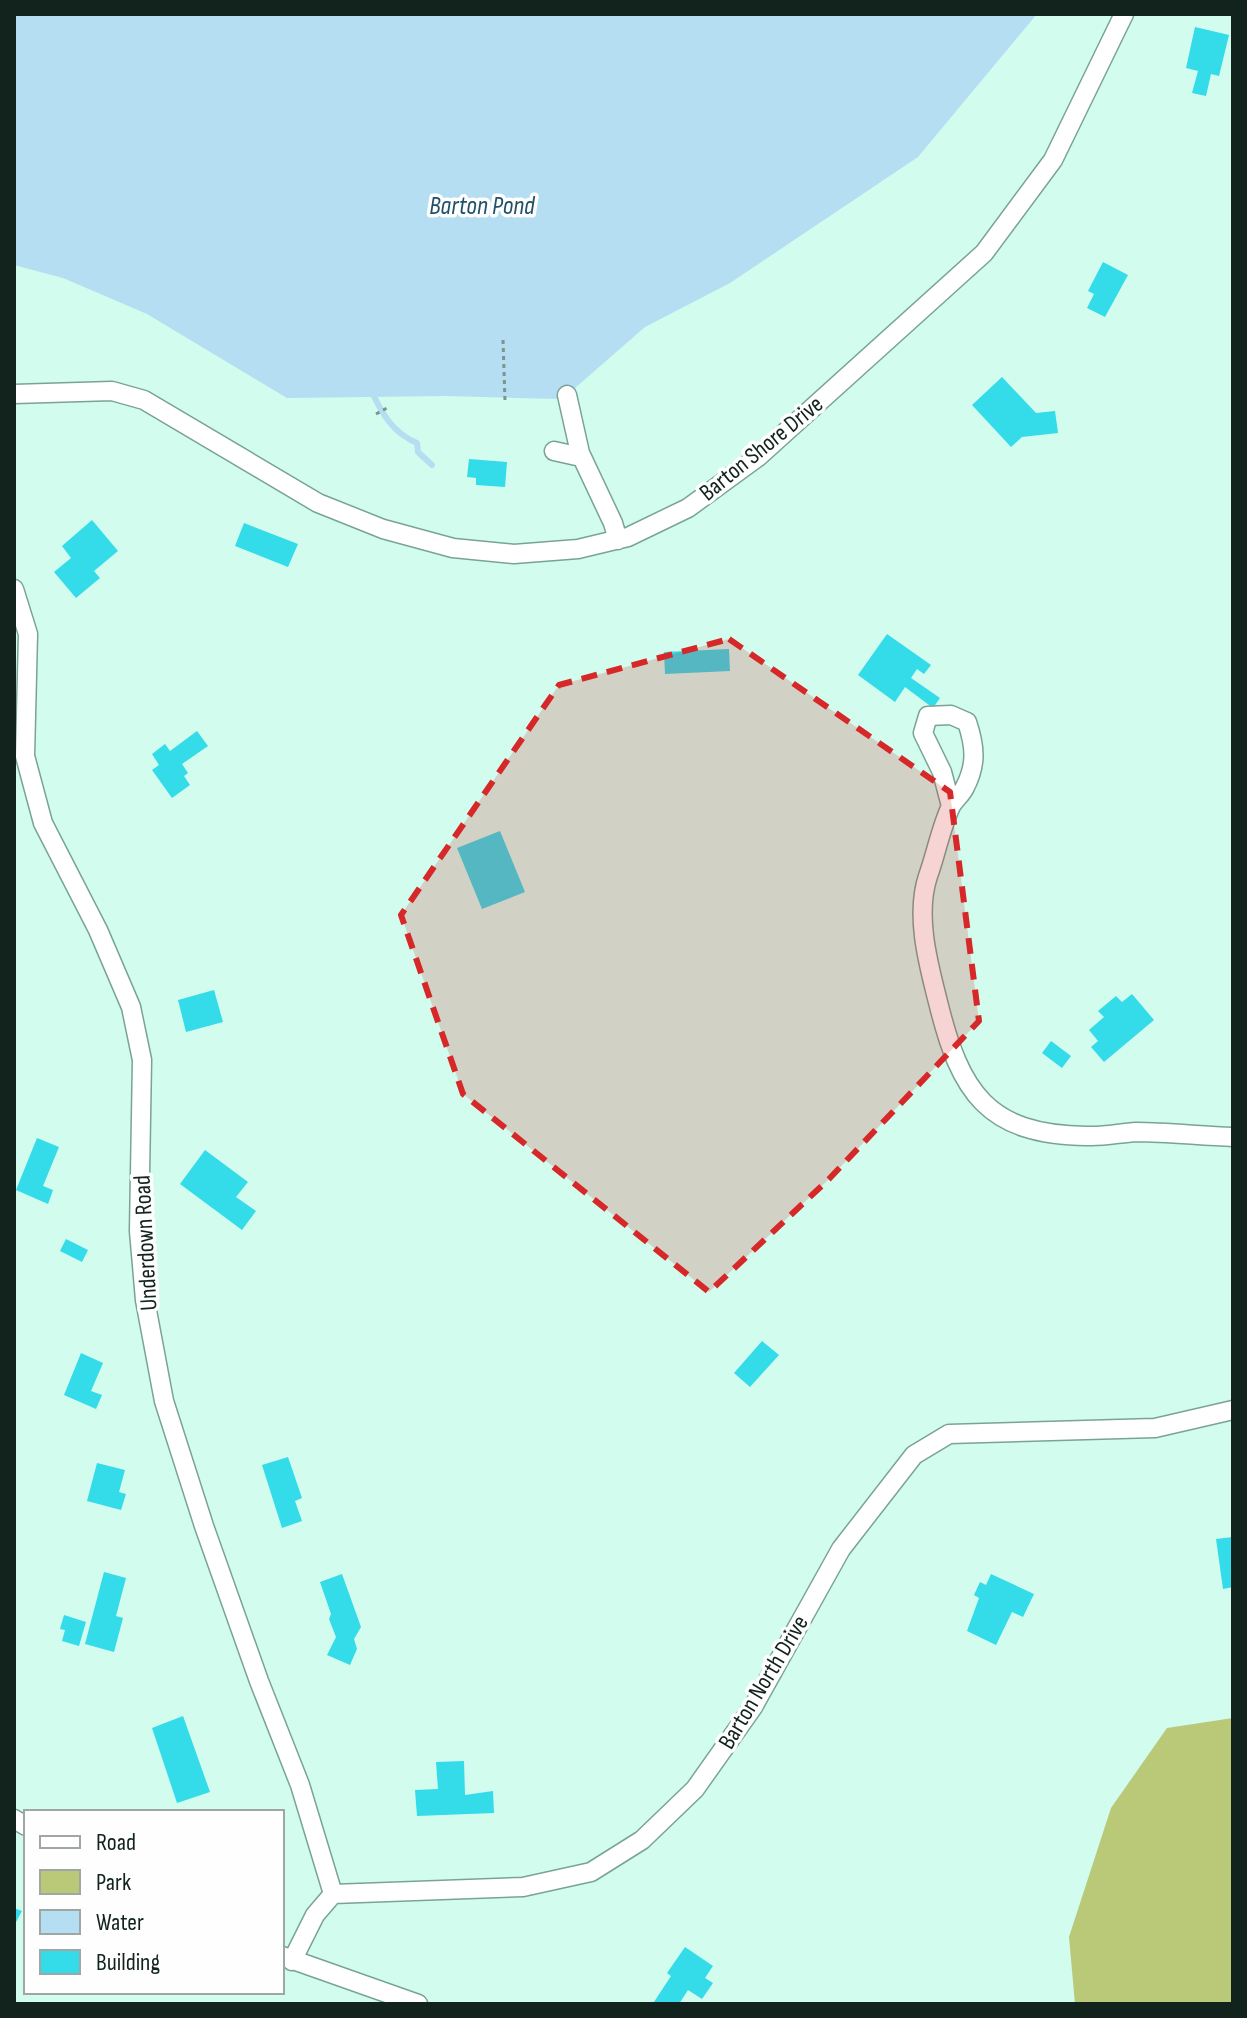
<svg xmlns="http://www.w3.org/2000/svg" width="1247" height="2018" viewBox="0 0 1247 2018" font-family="'Sofia Sans Condensed',sans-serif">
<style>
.green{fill:#b9c978}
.water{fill:#b5def3}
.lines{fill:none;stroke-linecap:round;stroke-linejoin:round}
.stream{stroke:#b5def3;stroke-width:6}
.building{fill:#34dbe8}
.minor-casing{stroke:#7aa397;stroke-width:21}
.path{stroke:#78978d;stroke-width:3;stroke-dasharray:4 4;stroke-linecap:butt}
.minor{stroke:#fff;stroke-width:18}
.marked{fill:#d62828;fill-opacity:0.2;stroke:#d62828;stroke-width:6;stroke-dasharray:16 10;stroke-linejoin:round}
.labels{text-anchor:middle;stroke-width:7;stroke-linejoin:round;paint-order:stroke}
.street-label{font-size:24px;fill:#12221d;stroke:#fefefe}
.water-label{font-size:26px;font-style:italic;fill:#215168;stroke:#fefefe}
</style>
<rect width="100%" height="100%" fill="#d1fcee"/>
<path class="green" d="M1233 1718V2004H1075L1069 1937 1111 1808 1167 1728Z"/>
<path class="water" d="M14 14H1037L918 157 730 283 645 327 567 395 557 399 446 396 287 398 147 314 63 278 14 265Z"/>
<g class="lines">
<path class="stream" d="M371 390C382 414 393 433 417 443L418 452 432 465"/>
</g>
<path class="building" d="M1195 27 1229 35 1219 76 1211 74 1206 96 1192 93 1198 71 1186 68Z
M1103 262 1128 275 1105 317 1087 308 1094 294 1088 291Z
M1002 377 1036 413 1055 411 1058 433 1022 437 1011 447 972 405Z
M469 459 507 462 505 487 476 485V478L467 477Z
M92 520 118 551 94 571 100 578 76 598 54 572 71 558 62 546Z
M244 523 298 544 288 567 235 546Z
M887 634 931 665 924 674 917 669 911 678 940 698 933 708 905 687 895 702 858 675Z
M729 649 730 671 665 674 664 652Z
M197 731 208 746 182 764 188 773 184 776 190 785 172 798 152 770 159 765 152 754 165 744 170 751Z
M500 831 525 892 482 909 457 848Z
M214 990 223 1022 186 1032 178 1000Z
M1132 994 1154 1020 1104 1062 1091 1047 1098 1041 1089 1030 1104 1017 1098 1011 1116 996 1122 1002Z
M1051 1041 1071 1056 1062 1068 1042 1053Z
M37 1138 59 1147 43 1186 53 1190 48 1204 16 1190Z
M205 1150 248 1182 236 1197 256 1211 242 1230 180 1184Z
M66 1239 88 1250 82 1262 60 1251Z
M762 1341 779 1355 750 1387 734 1373Z
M81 1353 103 1363 91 1391 102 1395 96 1409 64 1395Z
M288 1457 302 1498 295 1501 302 1521 282 1528 262 1465Z
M97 1463 125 1470 119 1492 126 1494 121 1510 87 1501Z
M1233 1537V1587L1223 1589 1216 1539Z
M104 1572 126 1578 116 1616 123 1618 114 1652 85 1644Z
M342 1574 361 1627 354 1639 357 1649 350 1665 327 1655 336 1637 329 1619 331 1614 320 1582Z
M991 1574 1034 1594 1023 1617 1012 1612 996 1645 967 1631 979 1598 974 1595 980 1582 986 1585Z
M64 1615 86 1622 79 1646 62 1641 65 1630 60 1629Z
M183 1716 210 1792 177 1803 152 1728Z
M464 1761 465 1795 493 1791 494 1813 417 1816 415 1790 438 1789 436 1762Z
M14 1908 22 1911 14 1926Z
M685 1947 713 1966 705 1978 713 1983 702 1999 688 1990 679 2004H657L654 2002 671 1976 667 1973Z"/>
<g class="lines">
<g class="minor-casing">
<path id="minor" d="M14 394 112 391 144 400 318 503 383 529 453 548 514 554 578 549 628 537 688 508 758 457 984 253 1053 160 1124 14
M567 395 580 453 613 523 618 540
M554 451 581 457
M14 589 28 634 25 756 43 823 98 930 131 1007 142 1060 139 1231 145 1300 164 1401 204 1526 259 1681 300 1785 333 1894
M951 806 942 772 923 733 928 716 951 715 967 722C975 746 977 764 965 787 962 794 955 799 951 806 941 827 936 854 928 876 915 915 928 963 938 1002 960 1092 987 1135 1087 1136 1103 1137 1120 1133 1136 1132 1168 1132 1201 1136 1233 1137
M14 1819 26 1826
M282 1956 418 2004
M292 1961 315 1915 333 1894 523 1887 591 1872 642 1840 695 1789 753 1707 841 1549 914 1455 949 1434 1155 1428 1233 1410"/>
</g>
<path class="path" d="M503 340 505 401
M376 414 387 408"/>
<use href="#minor" class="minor"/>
</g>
<path class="marked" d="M729 639 950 792 979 1021 829 1179 709 1292 463 1094 401 915 559 685Z"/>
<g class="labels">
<g class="street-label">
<text transform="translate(761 448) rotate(-39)" y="8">Barton Shore Drive</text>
<text transform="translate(145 1243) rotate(-93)" y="8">Underdown Road</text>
<text transform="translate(763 1682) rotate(-59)" y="8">Barton North Drive</text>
</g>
<g class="water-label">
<text x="482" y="214">Barton Pond</text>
</g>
</g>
<rect width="1247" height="2018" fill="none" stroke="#12221d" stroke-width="32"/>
<rect x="24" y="1810" width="260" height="184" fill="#fefefe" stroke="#a0a6a4" stroke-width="2"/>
<rect x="40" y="1836" width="40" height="12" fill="#ffffff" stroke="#a0a6a4" stroke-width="2"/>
<text x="96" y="1850" font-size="24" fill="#12221d">Road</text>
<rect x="40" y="1870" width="40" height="24" fill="#b9c978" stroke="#a0a6a4" stroke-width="2"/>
<text x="96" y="1890" font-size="24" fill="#12221d">Park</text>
<rect x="40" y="1910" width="40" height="24" fill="#b5def3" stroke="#a0a6a4" stroke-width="2"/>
<text x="96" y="1930" font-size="24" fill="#12221d">Water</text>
<rect x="40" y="1950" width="40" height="24" fill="#34dbe8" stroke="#a0a6a4" stroke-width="2"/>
<text x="96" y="1970" font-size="24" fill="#12221d">Building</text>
</svg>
